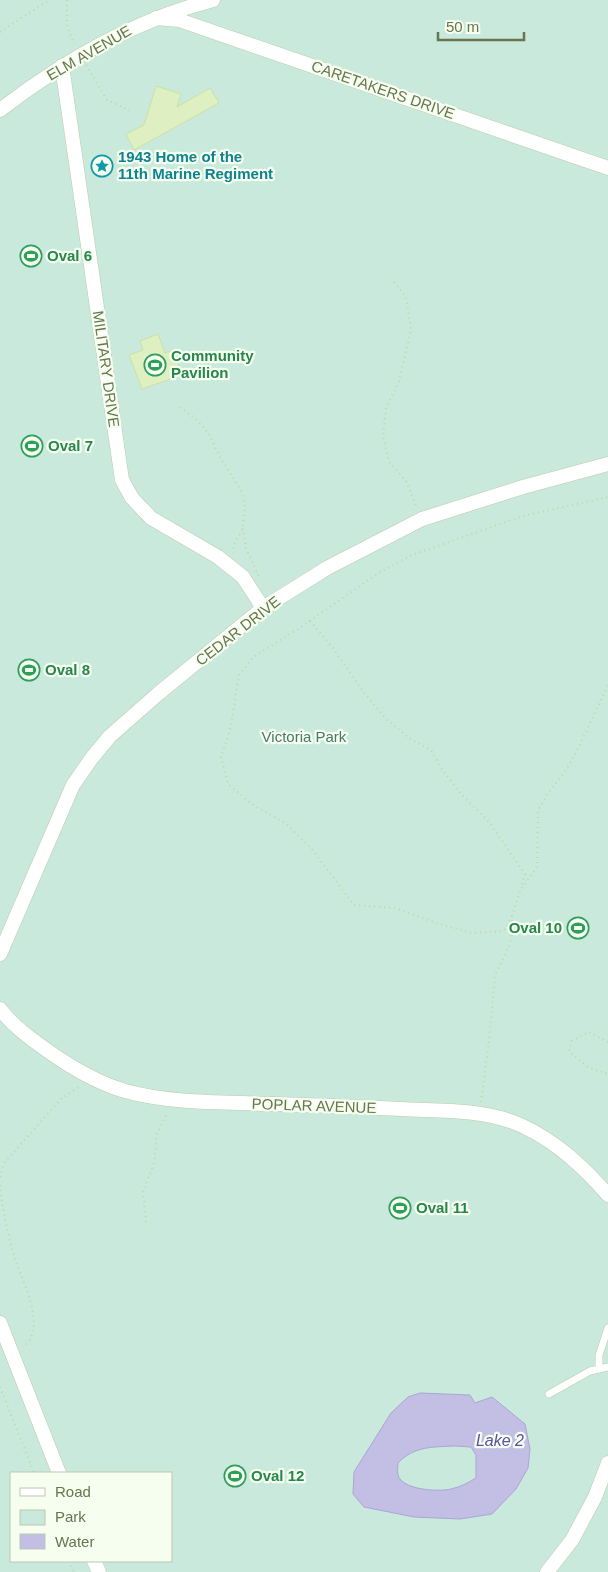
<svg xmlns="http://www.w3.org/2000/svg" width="608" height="1572" viewBox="0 0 608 1572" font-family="Arial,sans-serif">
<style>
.green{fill:#c8e9db;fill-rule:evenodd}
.water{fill:#c3bee4;stroke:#aca5d6;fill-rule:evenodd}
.building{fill:#deefc2;stroke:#cbe1a4}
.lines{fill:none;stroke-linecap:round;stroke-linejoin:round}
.service-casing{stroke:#becbad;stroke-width:8}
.minor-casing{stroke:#becbad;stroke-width:15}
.path{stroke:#c3d5a5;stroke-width:2;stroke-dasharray:1 4;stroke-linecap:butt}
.service{stroke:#fff;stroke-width:7}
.minor{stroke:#fff;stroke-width:14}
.labels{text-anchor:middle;stroke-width:4.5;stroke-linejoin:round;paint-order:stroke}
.street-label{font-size:15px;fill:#68754e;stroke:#f6fef0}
.culture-label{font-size:15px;font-weight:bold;fill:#0d838f;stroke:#f6fef0;text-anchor:start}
.leisure-label{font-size:15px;font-weight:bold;fill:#27864d;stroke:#f6fef0;text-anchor:start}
.park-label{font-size:15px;fill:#46796a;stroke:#f6fef0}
.water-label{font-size:16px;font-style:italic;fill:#5d529b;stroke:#f6fef0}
</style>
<rect width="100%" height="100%" fill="#f1fbe9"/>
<path class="green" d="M0 0H608V1572H0ZM11 1473H171V1561H11Z"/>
<path class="water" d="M420 1393 470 1395 475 1403 492 1397 525 1424 530 1449 528 1468 516 1489 492 1514 460 1519 414 1517 364 1507 353 1494 354 1472 391 1413 408 1397ZM455 1446 471 1447 476 1455V1478C468 1483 460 1487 451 1489 438 1492 402 1490 398 1475 397 1471 398 1466 398 1463 414 1446 433 1447 455 1446Z"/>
<path class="building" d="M156 86 181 94 177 107 210 88 219 103 134 150 126 134 144 125Z
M158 334 165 353 173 350 182 375 142 389 129 355 143 350 140 341Z"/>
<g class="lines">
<g class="service-casing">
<path id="service" d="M599 1368V1355L608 1328
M549 1394 590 1371 608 1367"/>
</g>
<g class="minor-casing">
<path id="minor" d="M156 18 179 20 608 168
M62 66 122 480 132 498 151 518 218 557 243 577 263 608
M0 110C65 60 133 21 213 0
M0 954 73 785 91 759 110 736 159 693 263 608 327 568 422 519 523 487 608 464
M0 1009C13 1026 31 1039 48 1051 72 1068 98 1083 125 1091 173 1104 224 1102 272 1104 315 1105 358 1107 401 1109 438 1111 478 1109 513 1122 550 1136 583 1166 608 1195
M0 1323 59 1473
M94 1561 99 1572
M547 1572 572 1540 595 1497 608 1463"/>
</g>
<path class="path" d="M67 0V25L74 44
M0 32 49 0
M86 65 107 100 131 111
M394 282 406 297 411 330 399 381 386 409 383 435 389 462 406 481 417 508
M180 407 197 420 209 434 220 457 241 490 245 506 243 528 234 544 233 553
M243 528 246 549 259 577
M310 621 333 648 365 694 387 720 409 738 431 750 441 768 461 794 489 822 525 874 521 888
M512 916 504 931 472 933 436 923 395 908 354 905 311 848 285 823 253 805 228 784 221 757 230 730 239 675 253 657 298 629 377 574 412 555 523 516 608 497
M608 1042 589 1032 572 1041 569 1052 588 1067 608 1074
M481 1102 489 1041 495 975 510 944 512 916 520 891 537 867 538 811 548 793 561 777 574 757 608 685
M0 1177 4 1163 61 1099 80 1086
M0 1185C2 1206 7 1229 12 1249 18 1274 42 1312 31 1338 29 1341 26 1345 23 1347
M146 1222 143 1192 154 1163 157 1133 168 1112
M0 1387 34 1473
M69 1561 74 1572"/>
<use href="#service" class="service"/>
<use href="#minor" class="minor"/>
</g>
<defs>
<g id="sight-ring" transform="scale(1.125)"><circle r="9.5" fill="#f6fef0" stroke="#0f9aa8" stroke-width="1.5"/><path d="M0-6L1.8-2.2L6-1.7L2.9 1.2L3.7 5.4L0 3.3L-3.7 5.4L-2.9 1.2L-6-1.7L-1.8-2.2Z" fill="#0f9aa8"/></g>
<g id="stadium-ring" transform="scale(1.125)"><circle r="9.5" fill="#f6fef0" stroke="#2e9e5b" stroke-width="1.5"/><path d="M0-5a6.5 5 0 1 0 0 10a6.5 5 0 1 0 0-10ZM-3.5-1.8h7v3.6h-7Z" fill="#2e9e5b"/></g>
</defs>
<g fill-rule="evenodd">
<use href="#sight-ring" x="102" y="166"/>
<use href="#stadium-ring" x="31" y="256"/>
<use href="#stadium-ring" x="155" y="365"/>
<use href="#stadium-ring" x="32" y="446"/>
<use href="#stadium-ring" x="29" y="670"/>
<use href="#stadium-ring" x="578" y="928"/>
<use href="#stadium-ring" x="400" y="1208"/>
<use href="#stadium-ring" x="235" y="1476"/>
</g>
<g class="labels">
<g class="street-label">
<text transform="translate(89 53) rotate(-30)" y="5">ELM AVENUE</text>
<text transform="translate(383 90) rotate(19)" y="5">CARETAKERS DRIVE</text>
<text transform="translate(106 369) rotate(82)" y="5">MILITARY DRIVE</text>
<text transform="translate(238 631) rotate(-38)" y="5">CEDAR DRIVE</text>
<text transform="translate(314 1106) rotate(2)" y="5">POPLAR AVENUE</text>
</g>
<g class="culture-label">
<text x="118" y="162">1943 Home of the<tspan x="118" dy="17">11th Marine Regiment</tspan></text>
</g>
<g class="leisure-label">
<text x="47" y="261">Oval 6</text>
<text x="171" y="361">Community<tspan x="171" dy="17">Pavilion</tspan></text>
<text x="48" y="451">Oval 7</text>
<text x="45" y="675">Oval 8</text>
<text x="562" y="933" text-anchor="end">Oval 10</text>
<text x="416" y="1213">Oval 11</text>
<text x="251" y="1481">Oval 12</text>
</g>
<g class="park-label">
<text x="304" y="742">Victoria Park</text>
</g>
<g class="water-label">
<text x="500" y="1446">Lake 2</text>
</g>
</g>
<rect x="10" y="1472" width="162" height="90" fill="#f6fef0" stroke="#bdc7af"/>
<rect x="20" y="1488" width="25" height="8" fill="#ffffff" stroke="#bdc7af"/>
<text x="55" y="1497" font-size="15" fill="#68754e">Road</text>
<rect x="20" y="1510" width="25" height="15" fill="#c8e9db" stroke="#bdc7af"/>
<text x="55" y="1522" font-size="15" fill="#68754e">Park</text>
<rect x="20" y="1534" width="25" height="15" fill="#c3bee4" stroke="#bdc7af"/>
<text x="55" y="1547" font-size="15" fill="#68754e">Water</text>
<path d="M438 32v8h86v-8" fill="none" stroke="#68754e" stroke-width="2.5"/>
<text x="446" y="32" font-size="15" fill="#68754e" stroke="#f6fef0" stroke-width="4" paint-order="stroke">50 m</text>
</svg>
